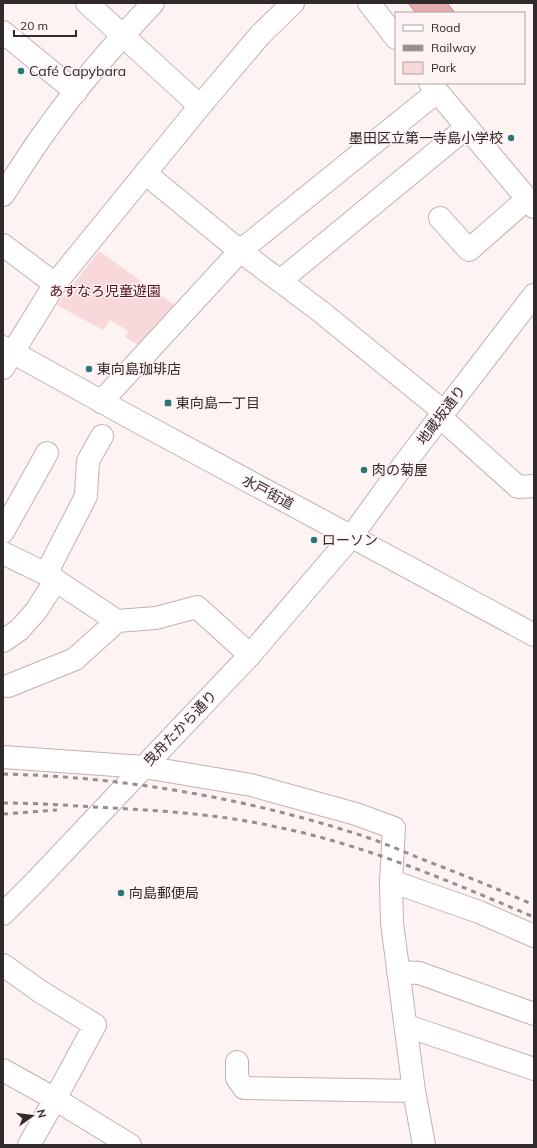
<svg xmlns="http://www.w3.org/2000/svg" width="537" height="1148" viewBox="0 0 537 1148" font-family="Mulish,'Noto Sans JP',sans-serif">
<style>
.green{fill:#f9d8d9}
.water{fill:#e6adaf;stroke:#b08687}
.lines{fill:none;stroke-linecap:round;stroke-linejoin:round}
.minor-casing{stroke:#c2b1b1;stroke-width:24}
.tertiary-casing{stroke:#c2b1b1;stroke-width:24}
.trunk-casing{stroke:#c2b1b1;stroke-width:24}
.minor{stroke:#fff;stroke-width:22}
.tertiary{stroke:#fff;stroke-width:22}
.trunk{stroke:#fff;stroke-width:22}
.rail{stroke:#968d8d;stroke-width:3;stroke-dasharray:5 5;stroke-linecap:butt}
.poi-dot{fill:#2c7677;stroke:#fef3f3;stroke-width:1.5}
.labels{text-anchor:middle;stroke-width:3;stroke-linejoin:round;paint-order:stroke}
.poi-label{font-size:14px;fill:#312a2a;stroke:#fef3f3;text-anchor:start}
.park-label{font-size:14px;fill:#53111b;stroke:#fef3f3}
.street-label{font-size:14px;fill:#312a2a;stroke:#fef3f3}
</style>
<rect width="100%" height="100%" fill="#fef3f3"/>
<path class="green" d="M99 251 177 307 141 347 125 337 128 331 110 320 103 330 57 305Z"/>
<path class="water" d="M408 3H447L455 13H416Z"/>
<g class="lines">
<g class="minor-casing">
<path id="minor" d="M87 3 200 106
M369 3 396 38
M3 32 76 92
M430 83 534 207
M145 173 240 251 320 311 444 412
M3 195C17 174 30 152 45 132 77 86 115 44 153 3
M440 218 469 250 527 199
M3 245 55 284
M280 281 467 127
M3 368 55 284 200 106 260 35 293 3
M101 402 240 251 437 92
M440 417 518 487 534 486
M3 532 47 453
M3 553 46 574 117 621 156 618 197 607 250 655
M46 574 86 496 88 461 102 436
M3 641 19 630 36 611 56 580
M8 686 75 659 117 621
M3 757 144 767 251 785 356 814 394 828 391 881 392 923 414 1091 424 1145
M391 881 479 912 534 936
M3 965 41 992 95 1025 55 1099 3 1070
M398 972 419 973 534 1014
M406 1029 413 1028 534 1069
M237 1062V1078L244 1088 414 1091
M29 1145 55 1099 130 1145"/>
</g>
<g class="tertiary-casing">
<path id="tertiary" d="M3 914 36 881 250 655 351 537 404 464 534 295"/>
</g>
<g class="trunk-casing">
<path id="trunk" d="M3 347 135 420 534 635"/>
</g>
<use href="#minor" class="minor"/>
<use href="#tertiary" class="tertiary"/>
<use href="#trunk" class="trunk"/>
<path class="rail" d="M3 774C122 777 240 797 354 833 376 840 398 849 419 858 458 873 496 888 534 905
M3 803C39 803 76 806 112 808 168 811 223 815 277 827 366 845 451 882 534 917
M3 814 57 810"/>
</g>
<g class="poi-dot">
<circle cx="21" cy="71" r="4"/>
<circle cx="511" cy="138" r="4"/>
<circle cx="89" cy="369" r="4"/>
<rect x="164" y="399" width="8" height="8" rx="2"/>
<circle cx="364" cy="470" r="4"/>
<circle cx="314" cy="540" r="4"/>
<circle cx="121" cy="893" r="4"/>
</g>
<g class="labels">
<g class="poi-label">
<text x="29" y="76">Café Capybara</text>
<text x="503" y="143" text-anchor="end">墨田区立第一寺島小学校</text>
<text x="97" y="374">東向島珈琲店</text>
<text x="176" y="408">東向島一丁目</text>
<text x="372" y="475">肉の菊屋</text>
<text x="322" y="545">ローソン</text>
<text x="129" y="898">向島郵便局</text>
</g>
<g class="park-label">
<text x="105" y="296">あすなろ児童遊園</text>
</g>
<g class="street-label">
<text transform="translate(441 415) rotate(-53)" y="5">地蔵坂通り</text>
<text transform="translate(268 492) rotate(28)" y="5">水戸街道</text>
<text transform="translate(180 728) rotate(-46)" y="5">曳舟たから通り</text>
</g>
</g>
<rect width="537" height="1148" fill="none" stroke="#312a2a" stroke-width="8"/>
<rect x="395" y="12" width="130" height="72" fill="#fef3f3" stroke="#aca3a3"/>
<rect x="403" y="25" width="20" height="6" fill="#ffffff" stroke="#aca3a3"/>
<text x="431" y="32" font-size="12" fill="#312a2a">Road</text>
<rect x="403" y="45" width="20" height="6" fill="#968d8d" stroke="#aca3a3"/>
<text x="431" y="52" font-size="12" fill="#312a2a">Railway</text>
<rect x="403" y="62" width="20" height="12" fill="#f9d8d9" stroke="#aca3a3"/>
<text x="431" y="72" font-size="12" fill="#312a2a">Park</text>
<g transform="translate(32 1116) rotate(76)" stroke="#fef3f3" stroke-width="3" paint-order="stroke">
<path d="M0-3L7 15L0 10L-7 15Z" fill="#312a2a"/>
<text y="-6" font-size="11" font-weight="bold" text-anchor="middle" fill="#312a2a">N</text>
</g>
<path d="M14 30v6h62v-6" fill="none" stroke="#312a2a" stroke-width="2"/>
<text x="20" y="30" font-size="12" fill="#312a2a" stroke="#fef3f3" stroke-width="3" paint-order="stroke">20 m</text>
</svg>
